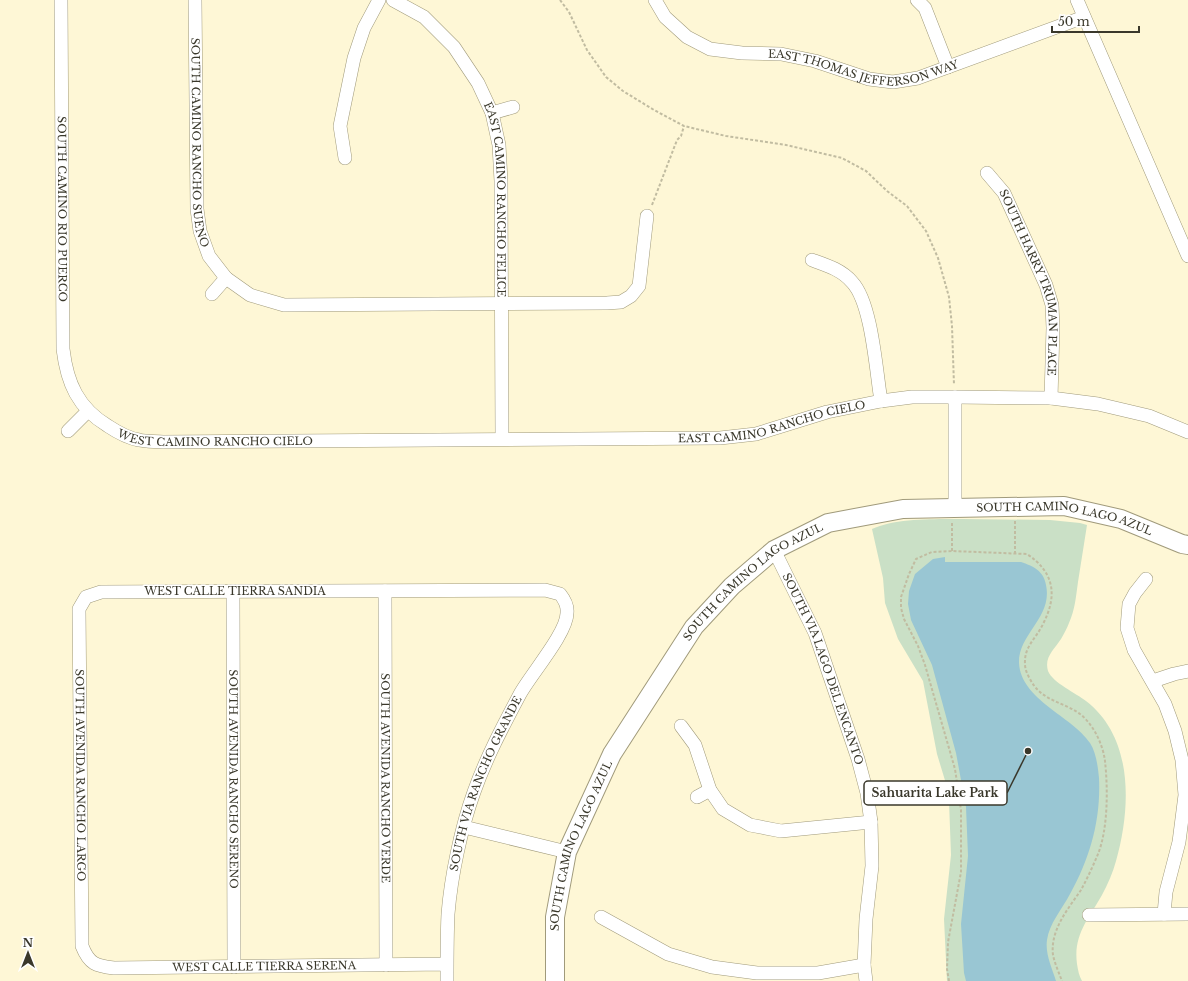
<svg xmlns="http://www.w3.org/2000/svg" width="1188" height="981" viewBox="0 0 1188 981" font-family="'Libre Baskerville',serif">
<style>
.green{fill:#cae0c6}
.water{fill:#99c6d3}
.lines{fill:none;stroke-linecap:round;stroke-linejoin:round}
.street-casing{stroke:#a09a7b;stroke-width:14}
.secondary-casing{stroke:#a09a7b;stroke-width:20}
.path{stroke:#c1bca1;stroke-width:2;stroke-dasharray:3 2;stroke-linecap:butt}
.street{stroke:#fff;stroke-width:13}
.secondary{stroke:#fff;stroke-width:18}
.labels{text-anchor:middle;stroke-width:3;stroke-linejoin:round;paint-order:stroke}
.street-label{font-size:11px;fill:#3a382b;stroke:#fff}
.leader{fill:none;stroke:#3a382b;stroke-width:1.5}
.callout-dot{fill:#3a382b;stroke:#fff;stroke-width:1.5}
.callout{fill:#fff;stroke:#3a382b;stroke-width:1.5}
.callout-label{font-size:12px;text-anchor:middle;font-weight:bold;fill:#3a382b}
</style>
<rect width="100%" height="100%" fill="#fef7d6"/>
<path class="green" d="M962 519 1050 520 1080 523 1087 525C1084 544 1081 563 1078 582 1076 596 1075 610 1069 623 1067 628 1064 634 1061 639 1054 650 1044 657 1048 671 1053 683 1076 693 1086 701 1134 738 1131 808 1116 861 1113 872 1108 884 1102 895 1089 918 1073 935 1077 964 1078 970 1079 976 1082 981H947L944 919 951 855 949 801 947 787 937 754 923 681 898 639 885 603 883 578 872 529C895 518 936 519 962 519Z"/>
<path class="water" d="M945 557V562H1021C1033 566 1044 571 1046 585 1053 617 1018 634 1019 663 1021 700 1072 716 1090 743 1096 752 1098 767 1099 778 1101 820 1090 858 1070 894 1062 909 1049 924 1047 940 1045 954 1052 968 1056 981H966L964 973 961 924 968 856 966 807 956 753 932 665 911 620 908 604 909 591 915 574 933 559Z"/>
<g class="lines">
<g class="street-casing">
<g id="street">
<path id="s1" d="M61 0 63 349C67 383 78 408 108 426 117 432 128 438 139 440 147 442 155 441 163 442L720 438 756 434 827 412 881 401 912 397H955L1051 398 1098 404 1149 416 1188 432"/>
<path id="s2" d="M195 0 197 209 200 231 209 256 226 278 250 295 284 305 607 303 621 302 631 296 639 286 647 216"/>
<path id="s3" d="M393 0 424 17 454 47 478 83 492 113 499 145 501 181 502 439"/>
<path id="s4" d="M655 0 665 17 687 37 710 49 742 53 781 54 815 61 869 79 893 82 918 78 1084 17"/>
<path d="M917 0 925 8 948 67"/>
<path d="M1077 0 1188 256"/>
<path d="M492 113 513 107"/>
<path d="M345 158 340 126 354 58 364 28 379 0"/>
<path id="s5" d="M987 173 1004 193 1046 285 1052 305 1053 328 1051 398"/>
<path d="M812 260C826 265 842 270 852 282 872 303 876 371 881 401"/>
<path d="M212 294 226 278"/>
<path d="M955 397V508"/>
<path d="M68 431 88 411"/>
<path id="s6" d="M774 550 815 633 858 759 867 793 871 822 872 866 866 919 864 965 866 981"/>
<path d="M1146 579 1135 593 1129 604 1127 628 1134 650 1165 704 1175 731 1182 760 1185 795 1179 842 1166 892 1164 914"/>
<path id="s7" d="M233 591 234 967"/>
<path id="s8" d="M385 591 386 965"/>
<path d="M1153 681 1174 674 1188 671"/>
<path d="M681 726 695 745 710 790 723 809 750 825 781 831 871 822"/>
<path d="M697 797 710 790"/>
<path d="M464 827 567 852"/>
<path d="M1089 915 1188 914"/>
<path d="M601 917 668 954 712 967 757 973H818L864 965"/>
<path id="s9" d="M447 981C447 959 447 936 448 914 451 877 461 828 474 792 486 758 503 726 520 694 531 674 567 633 567 613 568 605 564 599 560 594L545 590 101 592 86 597 79 609 82 946C89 964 96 966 114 968L447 964"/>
</g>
</g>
<g class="secondary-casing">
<g id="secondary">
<path id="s10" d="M555 981V917L567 852 612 754 694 627 732 586 774 550 828 523 903 509 1064 506 1121 519 1182 544 1188 545"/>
</g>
</g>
<path class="path" d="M560 0 569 12 587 50 606 77 623 91 654 110 684 126 726 136 786 145 842 158 866 171 887 191 907 206 926 231 938 258 949 297 952 326 954 385
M652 205 677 140 681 136 684 126
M952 551V522
M1015 554V521
M949 981 947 969 948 942 961 872V810L955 769 925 665 918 646 904 619 901 608V597L909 574 916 559 932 552 952 551 1027 554C1054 572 1058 595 1043 624 1036 639 1024 646 1025 664 1025 669 1027 674 1030 679 1041 701 1062 701 1080 714 1094 725 1103 745 1105 761 1108 789 1108 829 1098 854 1093 866 1087 879 1081 890 1068 909 1050 930 1053 955 1055 964 1059 973 1062 981"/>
<use href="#street" class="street"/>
<use href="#secondary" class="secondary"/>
</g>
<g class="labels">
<g class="street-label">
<text dy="4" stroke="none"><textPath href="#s4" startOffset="232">EAST THOMAS JEFFERSON WAY</textPath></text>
<text dy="4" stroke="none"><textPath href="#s2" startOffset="143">SOUTH CAMINO RANCHO SUENO</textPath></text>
<text dy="4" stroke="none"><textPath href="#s3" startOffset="241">EAST CAMINO RANCHO FELICE</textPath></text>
<text dy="4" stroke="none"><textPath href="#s1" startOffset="209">SOUTH CAMINO RIO PUERCO</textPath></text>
<text dy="4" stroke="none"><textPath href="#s5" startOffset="121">SOUTH HARRY TRUMAN PLACE</textPath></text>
<text dy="4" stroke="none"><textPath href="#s1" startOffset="1111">EAST CAMINO RANCHO CIELO</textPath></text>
<text dy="4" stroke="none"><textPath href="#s1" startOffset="552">WEST CAMINO RANCHO CIELO</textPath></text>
<text dy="4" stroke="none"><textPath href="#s10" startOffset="800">SOUTH CAMINO LAGO AZUL</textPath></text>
<text dy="4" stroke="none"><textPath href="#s10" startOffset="464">SOUTH CAMINO LAGO AZUL</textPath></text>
<text x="235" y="595">WEST CALLE TIERRA SANDIA</text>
<text dy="4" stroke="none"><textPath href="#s6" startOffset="129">SOUTH VIA LAGO DEL ENCANTO</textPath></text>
<text dy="4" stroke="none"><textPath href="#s9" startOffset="1071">SOUTH AVENIDA RANCHO LARGO</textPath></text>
<text dy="4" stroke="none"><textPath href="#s8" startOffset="187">SOUTH AVENIDA RANCHO VERDE</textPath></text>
<text dy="4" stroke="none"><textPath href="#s7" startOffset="188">SOUTH AVENIDA RANCHO SERENO</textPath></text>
<text dy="4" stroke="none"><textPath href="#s9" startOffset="204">SOUTH VIA RANCHO GRANDE</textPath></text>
<text dy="4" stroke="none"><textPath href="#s10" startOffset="140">SOUTH CAMINO LAGO AZUL</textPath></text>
<text dy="4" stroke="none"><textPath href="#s9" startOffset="1434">WEST CALLE TIERRA SERENA</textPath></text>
</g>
</g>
<path class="leader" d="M1028 751L1007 793"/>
<circle class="callout-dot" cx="1028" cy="751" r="4"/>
<rect class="callout" x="864" y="781" width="143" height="24" rx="4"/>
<g class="callout-label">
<text x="935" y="797">Sahuarita Lake Park</text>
</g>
<g transform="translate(28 953)" stroke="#ffffff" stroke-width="3" paint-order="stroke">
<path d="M0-3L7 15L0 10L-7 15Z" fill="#3a382b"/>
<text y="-6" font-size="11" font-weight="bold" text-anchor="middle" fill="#3a382b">N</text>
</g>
<path d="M1052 26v6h87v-6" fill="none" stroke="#3a382b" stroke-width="2"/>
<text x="1058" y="26" font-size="12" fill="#3a382b" stroke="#ffffff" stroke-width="3" paint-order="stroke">50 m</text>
</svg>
